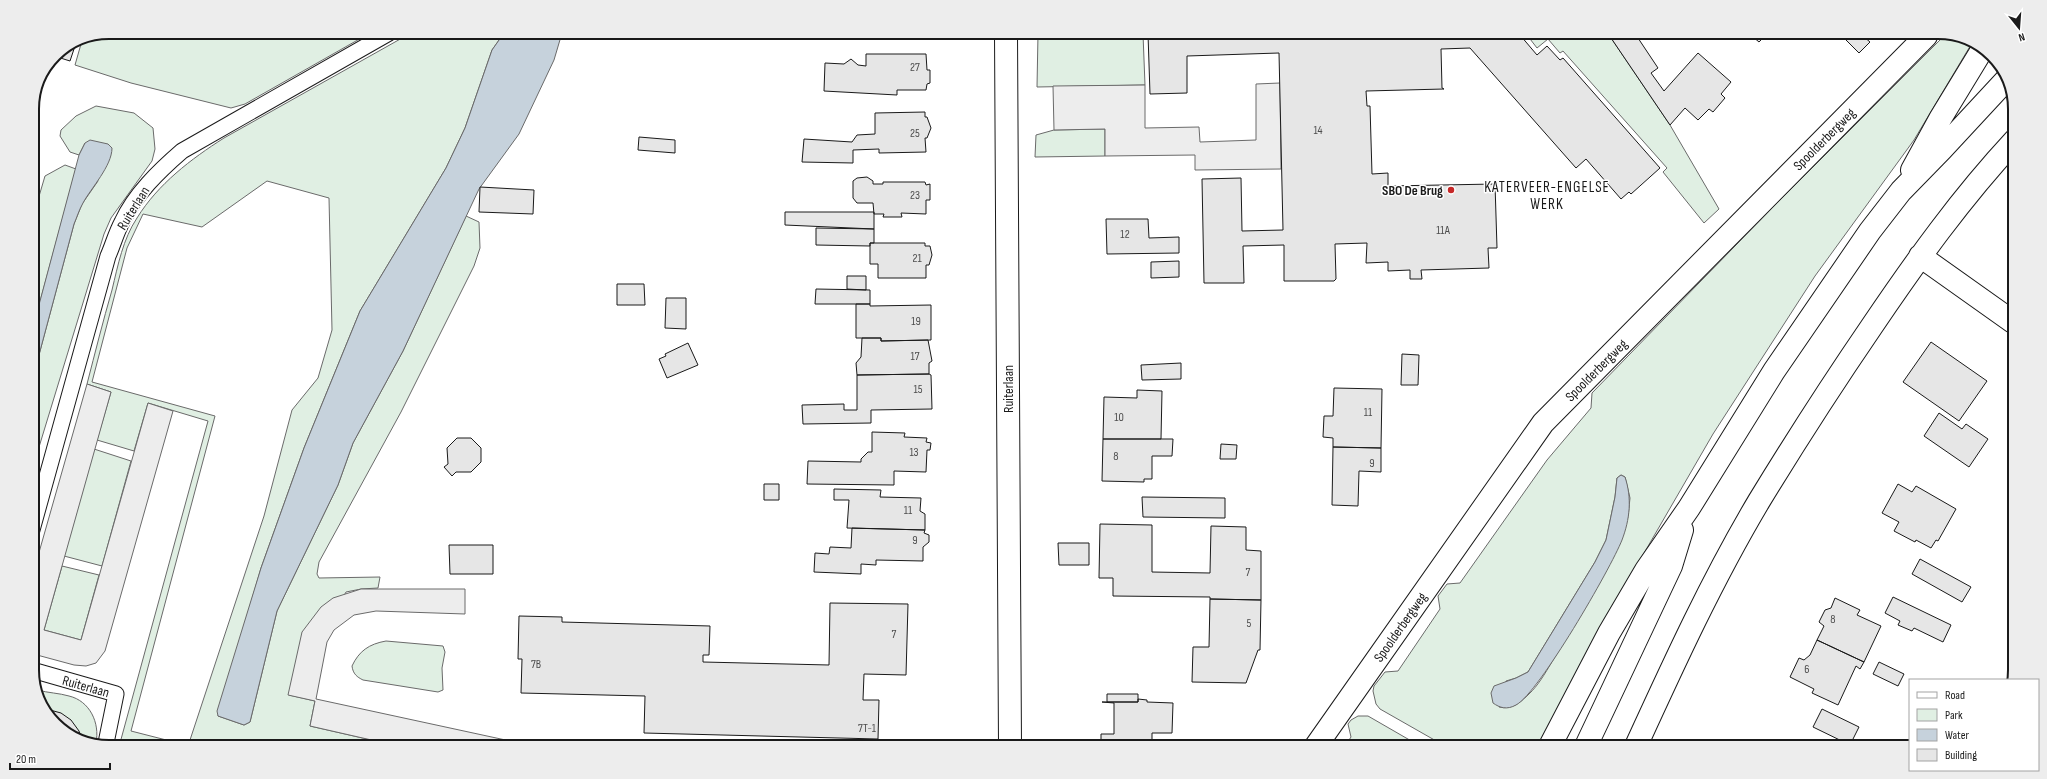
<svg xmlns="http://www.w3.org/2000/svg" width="2047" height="779" viewBox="0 0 2047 779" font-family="'Sofia Sans Condensed',sans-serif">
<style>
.green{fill:#e0efe3;stroke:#6a6a6a;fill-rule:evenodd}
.parking{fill:#ededed;stroke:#6a6a6a}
.water{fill:#c6d2dc;stroke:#6a6a6a}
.building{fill:#e6e6e6;stroke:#1a1a1a}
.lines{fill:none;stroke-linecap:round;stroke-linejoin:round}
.service-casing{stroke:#1a1a1a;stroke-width:17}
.minor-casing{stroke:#1a1a1a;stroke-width:24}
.secondary-casing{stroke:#1a1a1a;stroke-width:24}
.service{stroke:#fff;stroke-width:15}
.minor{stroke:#fff;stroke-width:22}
.secondary{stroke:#fff;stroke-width:22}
.poi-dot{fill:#c62828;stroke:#fff;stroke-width:1.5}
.labels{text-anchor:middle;stroke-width:3;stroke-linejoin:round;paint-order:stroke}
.number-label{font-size:12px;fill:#4d4d4d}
.street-label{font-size:14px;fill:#1a1a1a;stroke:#fff}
.poi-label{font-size:14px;font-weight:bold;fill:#1a1a1a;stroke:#fff;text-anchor:end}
.neighbourhood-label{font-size:15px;letter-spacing:1px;fill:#1a1a1a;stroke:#fff}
.rim{fill:none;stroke:#1a1a1a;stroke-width:2}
</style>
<rect width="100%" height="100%" fill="#fff"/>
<path class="green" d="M109 32 370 33 245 104 231 108 131 83 75 65 83 37Z
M411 33H504L492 50 465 128 446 168 360 311 304 448 261 568 218 716 244 725 250 722 277 611 338 485 353 443 403 351 466 216 479 222 480 248 474 266 401 412 319 562 317 574 319 578 380 577 378 588 361 589 346 592 289 695 315 701 310 726 389 744 189 743 264 516 292 410 318 378 332 330 329 198 267 181 202 227 143 214 127 248 92 382 215 416 131 731 178 743H120L208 421 148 403 134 451 97 440 111 392 87 384C95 353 103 321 112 290 118 265 123 239 137 218 158 184 191 159 224 138Z
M1038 34H1143L1145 85 1037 87Z
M1527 35H1609L1670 125 1719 209 1704 223 1663 172 1667 168 1563 51 1560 53 1548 39 1537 48Z
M1944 36H1963L1972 43 1914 140 1815 276 1713 434 1625 586 1540 746 1520 742 1505 746H1445L1380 709 1376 704 1373 691 1374 686 1385 672 1398 671 1440 609 1438 596 1447 584 1460 583 1547 460 1591 408 1592 393 1771 209ZM1621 475 1625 477 1630 498 1628 517C1605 563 1583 611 1556 655 1548 668 1540 684 1528 695 1520 703 1511 710 1499 707L1506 681 1516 678 1528 672 1595 562 1606 540 1615 497 1617 478Z
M96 106 134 113 153 128 155 149 152 161 111 218 104 234 32 470V381L74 224 82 204 98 181 85 143 79 155 70 152 60 136 61 130 76 116Z
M1105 129V156L1035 157 1036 135 1054 130Z
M65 165 76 169 32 331V220L45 176Z
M94 449 131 461 102 566 64 556Z
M62 566 99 575 81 640 44 630Z
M386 641 443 646 445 652 442 668 443 690 438 692 363 680C357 677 353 674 352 666 359 651 369 644 386 641Z
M38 690C48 693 59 693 69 696 90 701 100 723 96 743H84L48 717Z
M1358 716H1368L1420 746H1345L1351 737 1348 724 1351 720Z"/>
<path class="parking" d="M1280 83 1281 169 1195 170V155L1105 156V129L1054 130 1053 86 1145 85V128L1199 127 1200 142 1256 140V84Z
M87 384 111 392 44 630 81 640 148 403 173 411 105 651 96 663 86 666 74 665 37 655 32 652V577Z
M361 589H465V614L376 611 354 615 334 630 327 642 316 699 524 744H389L310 726 315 701 288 695 302 632 321 607 333 598Z"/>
<path class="water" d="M504 33H562L554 60 519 134 479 189 403 351 353 443 338 485 277 611 250 722 244 725 218 716 217 711 261 568 304 448 360 311 446 168 465 128 492 50Z
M90 140 108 144 112 148C112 166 91 188 83 203 79 210 77 217 74 224L32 381V331L79 155 85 143Z
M1621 475 1625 477C1632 498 1630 519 1622 540 1611 568 1539 693 1516 705 1507 710 1500 708 1493 703L1491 693 1494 686 1516 678 1528 672 1595 562 1606 540 1615 497 1617 478Z"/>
<path class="building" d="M1148 34 1520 35 1537 55 1547 46 1560 60 1563 58 1660 168 1631 194 1629 192 1621 199 1586 159 1576 168 1470 48 1441 49 1442 88 1444 89 1366 91 1367 106H1370L1372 174 1388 173V186L1495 184 1497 248H1488L1489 268 1421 270 1422 279H1410V270L1388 271V262L1366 263 1367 243 1335 244 1336 279 1334 281H1284V245L1243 246 1244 283H1204L1202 179 1241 178 1242 231 1283 230 1279 53 1187 56V93L1150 94Z
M1609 35H1636L1658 68 1651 73 1664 91 1698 53 1731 82 1721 94 1725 98 1713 112 1709 109 1698 120 1685 108 1670 125Z
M1752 36H1765L1759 42Z
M1842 36H1863L1870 42 1859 53Z
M77 40 70 61 54 56 55 54Z
M866 54H926L927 70H930V83L927 84 926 90H897V95L824 91 825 63 844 64 851 59 858 65 866 66Z
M925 112V117H927L931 128 927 138H925L926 152 879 153V149L853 150V163L802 162 804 139 852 142 857 135 875 134V113Z
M639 137 675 140V153L638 150Z
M867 177 873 181V184H883V182H925L926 185 930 184V200H926V214L901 213 902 217H883L884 214H874L873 203H857L853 198V181L857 178Z
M480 187 534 190 533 214 479 212Z
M785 212H874V229L785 225Z
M1106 219H1148L1149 238 1179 237V253L1107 254Z
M816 228 874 229V243H870V246L816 245Z
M870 243H925V246H930L932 255 929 265H926V278H878V264H870Z
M1179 261V277L1151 278V262Z
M847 276H866V290L847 289Z
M617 284H644L645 305H617Z
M816 289 870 290V304H815Z
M666 298H686V329L665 328Z
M856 304H870V306L931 305V340L881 341V338H856Z
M862 338H881V341L928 340 932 361 929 363V374L857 375 856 363 861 357Z
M1931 342 1987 381 1959 421 1903 382Z
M688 343 698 365 667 378 659 359 666 356 665 354Z
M1402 354 1419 355 1418 385H1401Z
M1181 363V379L1142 380 1141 365Z
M929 374 931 375 932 409 871 410V423L803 424 802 405 844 404V410H857V375Z
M1334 388 1382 389 1381 448 1333 447V438L1323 437 1324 416H1333Z
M1137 390 1162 391 1161 439H1103L1104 397 1137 398Z
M1939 413 1962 429 1966 424 1988 439 1969 467 1924 436Z
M872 432 905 433 904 437 927 438 926 442 931 443 930 450H927L926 472 894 471V485L807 484 808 461 861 462V459L868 452H872Z
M457 438H471L481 448V462L471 472H456L452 476 444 467 448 464 447 448Z
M1103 439H1173L1172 456H1152V479H1144V482L1102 481Z
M1221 444 1237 445 1236 459H1220Z
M1333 447 1381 448V472L1359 471 1358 506 1332 505Z
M764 484H779V500H764Z
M1898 484 1912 492 1916 486 1956 509 1938 541 1936 540 1931 548 1916 540 1915 542 1894 531 1899 522 1882 513Z
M834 489 881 490 880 497 921 498 920 511 925 514V530L847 528 849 500H834Z
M1142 497 1225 498V518L1143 517Z
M1100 524 1152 525V572L1210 573 1211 526 1246 527V550L1261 551V600L1210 599V597L1113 596V578H1099Z
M852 528 925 530 924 533 929 535V542L923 547V561L876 560V565L861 564V574L814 572 815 553 829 554 830 547 851 548Z
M1058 543H1089V565H1059Z
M449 545H493V574H450Z
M1920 559 1971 587 1962 602 1912 574Z
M1893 597 1951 625 1943 642 1914 628 1912 631 1898 625 1900 621 1885 613Z
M1835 598 1860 610 1857 615 1881 626 1864 662 1817 640 1824 626 1819 622 1825 610 1831 608Z
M1210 599 1261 600 1260 650H1258L1246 683 1192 682 1193 647H1209Z
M830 603 908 604 906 675 864 674 863 700H879L878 739 644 733 645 696 521 693 522 659H518L519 616 562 617V622L710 626 709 655H703V662L829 665Z
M1817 640 1864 662 1860 669 1856 666 1838 705 1812 693 1814 689 1790 677 1799 658 1804 660 1810 655Z
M1879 662 1904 674 1898 686 1873 674Z
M1107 694H1138V702H1107Z
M1138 699 1147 700V702L1173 703 1172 733H1152V745H1101V734H1114V703L1102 702H1138Z
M1822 709 1859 727 1850 745 1813 727Z
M50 710 61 713 71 720 79 731 82 741 48 717 46 711Z"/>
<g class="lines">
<g class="service-casing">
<path id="service" d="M32 530 108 256C113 245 116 233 122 222 135 194 159 171 182 151L389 33
M32 670 116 694 106 743"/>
</g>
<g class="minor-casing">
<path id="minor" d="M1006 34 1010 745
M1920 256 2013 322
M1316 746 1543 423 1926 36
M1636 746C1674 663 1712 580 1759 501 1795 442 1833 383 1872 326 1916 261 1961 198 2015 140"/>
</g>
<g class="secondary-casing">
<path id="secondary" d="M1912 170 1940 119 1982 50
M1550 746 1609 633 1646 570 1689 508 1774 371 1870 231 1901 191 1942 149 2006 80
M1586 746 1671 566 1682 530"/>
</g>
<use href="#service" class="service"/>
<use href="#minor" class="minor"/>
<use href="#secondary" class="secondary"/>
</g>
<circle class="poi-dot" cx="1451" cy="190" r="4"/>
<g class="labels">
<g class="number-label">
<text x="915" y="71">27</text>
<text x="1318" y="134">14</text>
<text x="915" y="137">25</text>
<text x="915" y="199">23</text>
<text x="1443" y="234">11A</text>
<text x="1125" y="238">12</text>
<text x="917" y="262">21</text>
<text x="916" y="325">19</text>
<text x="915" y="360">17</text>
<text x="918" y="393">15</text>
<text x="1368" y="416">11</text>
<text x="1119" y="421">10</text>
<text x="914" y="456">13</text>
<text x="1116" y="460">8</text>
<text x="1372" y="467">9</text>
<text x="908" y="514">11</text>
<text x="915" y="544">9</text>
<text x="1248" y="576">7</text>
<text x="1833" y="623">8</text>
<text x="1249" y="627">5</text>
<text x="894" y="638">7</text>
<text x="536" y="668">7B</text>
<text x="1807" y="673">6</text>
<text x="867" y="732">7T-1</text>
</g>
<g class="street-label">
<text transform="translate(1824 139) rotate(-45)" y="5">Spoolderbergweg</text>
<text transform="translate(133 208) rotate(-58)" y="5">Ruiterlaan</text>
<text transform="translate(1596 370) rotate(-45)" y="5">Spoolderbergweg</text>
<text transform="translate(1008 389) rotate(-90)" y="5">Ruiterlaan</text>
<text transform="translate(1400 627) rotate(-55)" y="5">Spoolderbergweg</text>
<text transform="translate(86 686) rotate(16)" y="5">Ruiterlaan</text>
</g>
<g class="poi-label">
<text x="1443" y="195">SBO De Brug</text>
</g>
<g class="neighbourhood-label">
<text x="1547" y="192">KATERVEER-ENGELSE<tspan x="1547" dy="17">WERK</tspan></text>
</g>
</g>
<path d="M0 0H2047V779H0ZM109 39H1938A70 70 0 0 1 2008 109V670A70 70 0 0 1 1938 740H109A70 70 0 0 1 39 670V109A70 70 0 0 1 109 39Z" fill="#ededed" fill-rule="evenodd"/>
<path class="rim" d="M109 39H1938A70 70 0 0 1 2008 109V670A70 70 0 0 1 1938 740H109A70 70 0 0 1 39 670V109A70 70 0 0 1 109 39Z"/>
<rect x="1909" y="679" width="130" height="92" fill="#ffffff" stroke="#a3a3a3"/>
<rect x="1917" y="692" width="20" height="6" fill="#ffffff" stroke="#a3a3a3"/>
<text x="1945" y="699" font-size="12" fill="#1a1a1a">Road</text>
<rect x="1917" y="709" width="20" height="12" fill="#e0efe3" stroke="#a3a3a3"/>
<text x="1945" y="719" font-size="12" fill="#1a1a1a">Park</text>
<rect x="1917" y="729" width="20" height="12" fill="#c6d2dc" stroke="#a3a3a3"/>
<text x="1945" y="739" font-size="12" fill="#1a1a1a">Water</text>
<rect x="1917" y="749" width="20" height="12" fill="#e6e6e6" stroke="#a3a3a3"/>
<text x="1945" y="759" font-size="12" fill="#1a1a1a">Building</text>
<g transform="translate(2019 28) rotate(163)" stroke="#ffffff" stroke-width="3" paint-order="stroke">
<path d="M0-3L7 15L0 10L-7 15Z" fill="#1a1a1a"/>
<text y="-6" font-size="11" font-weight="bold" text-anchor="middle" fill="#1a1a1a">N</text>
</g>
<path d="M10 763v6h100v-6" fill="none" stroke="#1a1a1a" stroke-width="2"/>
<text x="16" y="763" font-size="12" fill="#1a1a1a" stroke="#ffffff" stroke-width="3" paint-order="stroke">20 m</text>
</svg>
